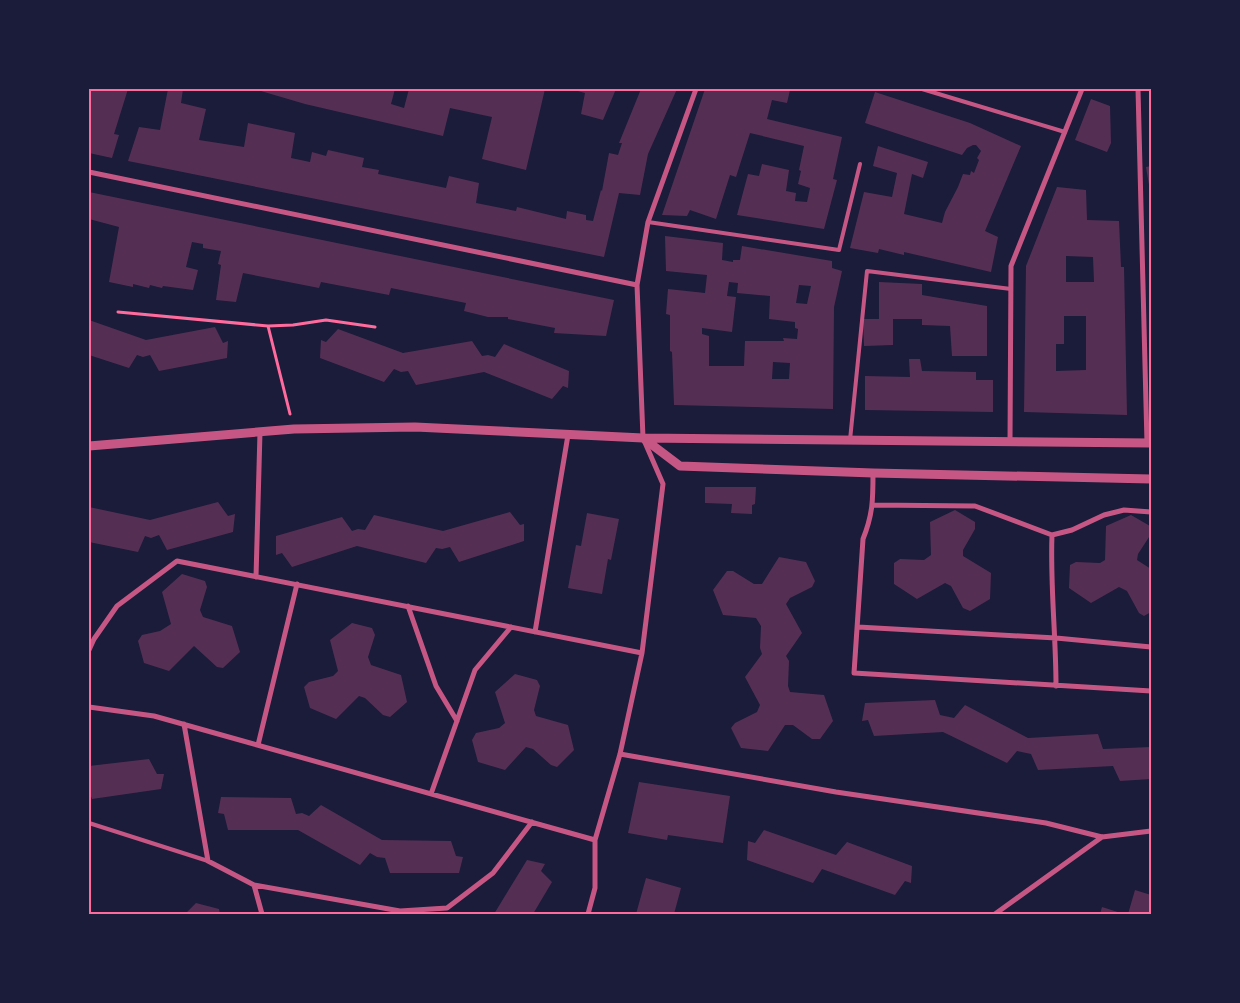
<svg xmlns="http://www.w3.org/2000/svg" width="1240" height="1003" viewBox="0 0 1240 1003" font-family="'Sofia Sans Condensed',sans-serif">
<style>
.building{fill:#542f53;fill-rule:evenodd}
.lines{fill:none;stroke-linecap:round;stroke-linejoin:round}
.path{stroke:#ff6b9d;stroke-width:3}
.service{stroke:#c65784;stroke-width:4}
.minor{stroke:#c65784;stroke-width:5}
.tertiary{stroke:#c65784;stroke-width:9}
.neatline{fill:none;stroke:#ff6b9d;stroke-width:2}
</style>
<rect width="100%" height="100%" fill="#1b1b3a"/>
<path class="building" d="M89 89H128L114 134 119 135 112 158 89 153Z
M168 89H183L181 103 206 109 199 140 244 147 248 123 295 133 291 158 310 162 312 152 326 156 328 150 364 158 362 167 379 170 378 174 446 188 449 176 479 183 476 203 516 211 517 207 566 219 567 211 586 215V220L593 221 601 190 602 191 609 153 618 155 622 143H619L641 89H677L648 154 640 195 619 193 604 257 128 161 139 127 160 130Z
M254 89H364L371 91 372 89H395L391 104 404 108 409 89H545L526 170 482 159 492 117 450 108 443 136 305 104Z
M570 89H616L603 120 581 114 585 93Z
M705 89 790 90 787 103 772 100 767 119 842 137 833 179 837 180 824 229 737 215 748 174 759 176 762 164 789 170 786 191 796 193 795 201 807 202 810 188 798 184 801 171 799 170 804 146 750 133 736 177 730 175 716 219 690 210 687 216 662 215Z
M875 92 970 123 1021 146 985 231 998 237 991 272 904 252V255L879 249 878 253 850 248 864 192 892 197 897 173 873 166 878 146 928 162 923 178 912 174 904 214 942 223 945 212 958 187 963 174 970 175 971 171 974 173 979 160 977 158 981 151 976 145H973L967 148 962 155 865 123Z
M1091 99 1110 106 1111 143 1107 152 1075 140Z
M1151 166V191H1150L1146 167Z
M1057 187 1086 190 1087 220 1119 221 1121 267H1124L1127 415 1024 412 1026 266ZM1066 256 1093 257 1094 282H1066ZM1064 316H1086V370L1056 371V344H1064Z
M89 192 614 300 606 336 554 333 555 328 508 319V317H488L464 311 466 303 391 288 389 295 321 282 319 288 243 273 236 302 216 300 221 265 218 264 221 251 203 248V244L192 242 186 267 198 270 193 290 163 286 162 288 150 285 149 288 133 284V287L109 282 119 227 89 219Z
M665 236 723 243 722 260 733 262V260H740L742 246 832 261V268L842 271 834 307 833 409 674 405 672 352 670 351V315L666 314 668 289 705 293 707 275 666 271ZM729 282 738 283 737 293 770 296 769 319 795 322V328L798 329 797 339 783 338 784 341H745L744 366H709V336L702 334V328L732 332 736 297 727 296ZM799 285 811 286 807 304 796 303ZM773 362 790 363 789 379H772Z
M879 282 922 284V295L987 306V356H952L950 326 922 325V319H893V345L864 346 863 319H879Z
M89 320 146 340 215 327 223 343 228 341 227 358 159 371 150 355 143 357 137 355 129 368 89 355Z
M338 329 403 353 472 341 482 356 488 355 495 357 504 344 569 371 568 388 563 386 552 399 484 372 416 385 408 371 401 372 394 369 384 382 320 358 321 340 326 342Z
M909 359H920L922 371 976 372V380H993V412L865 410V376L910 377Z
M705 487H756L755 504 752 505V514L731 513 732 504 705 503Z
M218 502 228 516 235 514 233 532 167 550 159 535 151 538 145 536 138 552 89 542V507L150 520Z
M955 510 975 522V529L963 550V556L991 573 990 599 970 611 963 608 951 586 945 583 917 599 894 584V563L900 559 924 560 931 555 930 522Z
M510 512 520 525 524 524V541L459 562 450 547 442 549 436 548 426 563 357 546 292 567 282 553 276 555V536L342 517 352 531 358 529 365 530 374 515 443 531Z
M587 513 619 519 611 560 608 559 602 594 568 588 576 545 581 546Z
M1131 515 1150 526 1151 534 1138 554 1137 560 1151 569V612L1144 616 1139 613 1127 591 1119 587 1091 603 1069 588 1070 565 1076 562 1100 563 1105 560 1106 526Z
M779 557 806 562 815 581 812 587 790 598 786 604 802 633 786 656 789 661 788 686 790 692 824 695 833 721 820 739H812L793 725H785L768 751 741 748 731 728 735 723 757 712 760 705 745 677 762 654 760 648 761 626 756 618 723 615 713 590 727 571H733L754 584H762Z
M182 574 205 581 207 587 200 610 203 617 232 626 240 652 223 668 217 667 194 646 169 671 144 663 138 641 142 635 160 631 171 624 162 592Z
M352 623 372 628 375 635 368 657 371 665 401 675 407 702 390 717 383 715 365 698 359 696 336 719 310 708 304 687 309 682 333 676 338 671 330 640Z
M515 674 537 680 540 686 534 710 536 716 568 725 574 750 557 767 551 765 533 749 526 747 505 770 478 762 472 740 476 733 499 728 505 723 495 692Z
M935 700 940 715 954 718 965 705 1028 738 1098 734 1103 749 1151 747V779L1120 781 1113 766 1038 770 1031 754 1017 751 1007 763 943 732 874 736 868 720 862 721 865 703Z
M149 759 157 774H164L161 789 92 799 89 792V766Z
M639 782 730 796 723 843 668 835 667 840 628 833Z
M221 797 291 798 296 814 302 813 309 816 321 805 382 840 451 841 456 856 463 857 459 873H390L385 858 377 857 370 853 360 865 298 830H228L224 814 218 813Z
M764 830 836 855 847 842 912 866 911 883 905 881 895 895 822 869 813 883 747 860 748 841 755 843Z
M527 860 545 864 541 871 552 882 533 914H494Z
M646 878 681 888 674 914H636Z
M1135 890 1151 895V914H1128Z
M196 903 219 909 220 914H185Z
M1102 907 1124 914H1100Z"/>
<g class="lines">
<path class="path" d="M118 312 268 326 290 414
M268 326 293 325 326 320 375 327"/>
<path class="service" d="M922 89 1065 132
M648 222 839 250 860 164
M850 440 867 271 1011 289
M89 823 208 861"/>
<path class="minor" d="M1138 89 1147 443
M89 172 637 285
M1010 441 1011 266 1082 89
M873 473C873 499 873 514 863 539L854 673 1151 691
M873 505 975 506 1052 535C1050 585 1056 635 1056 686
M1052 535 1072 530 1104 515 1124 510 1151 512
M256 577 260 432
M408 606 436 686 457 721
M858 627 1056 638 1151 647
M535 632 568 435
M89 650 94 639 117 606 177 561 642 653
M89 707 154 716 595 840
M184 724 208 861 254 885 400 911 447 908 493 873 532 822
M258 745 297 584
M620 754 836 792 1046 823 1102 837 1151 831
M431 794 475 670 511 627
M254 885 262 914
M588 914 595 888V840L620 754 642 653 663 484 643 438 637 285 648 222 696 89
M995 914 1102 837"/>
<path class="tertiary" d="M643 438 680 466 873 473 1151 479
M89 446 294 429 415 427 643 438 1151 443"/>
</g>
<rect width="1240" height="1003" fill="none" stroke="#1b1b3a" stroke-width="180"/>
<rect x="90" y="90" width="1060" height="823" class="neatline"/>
</svg>
